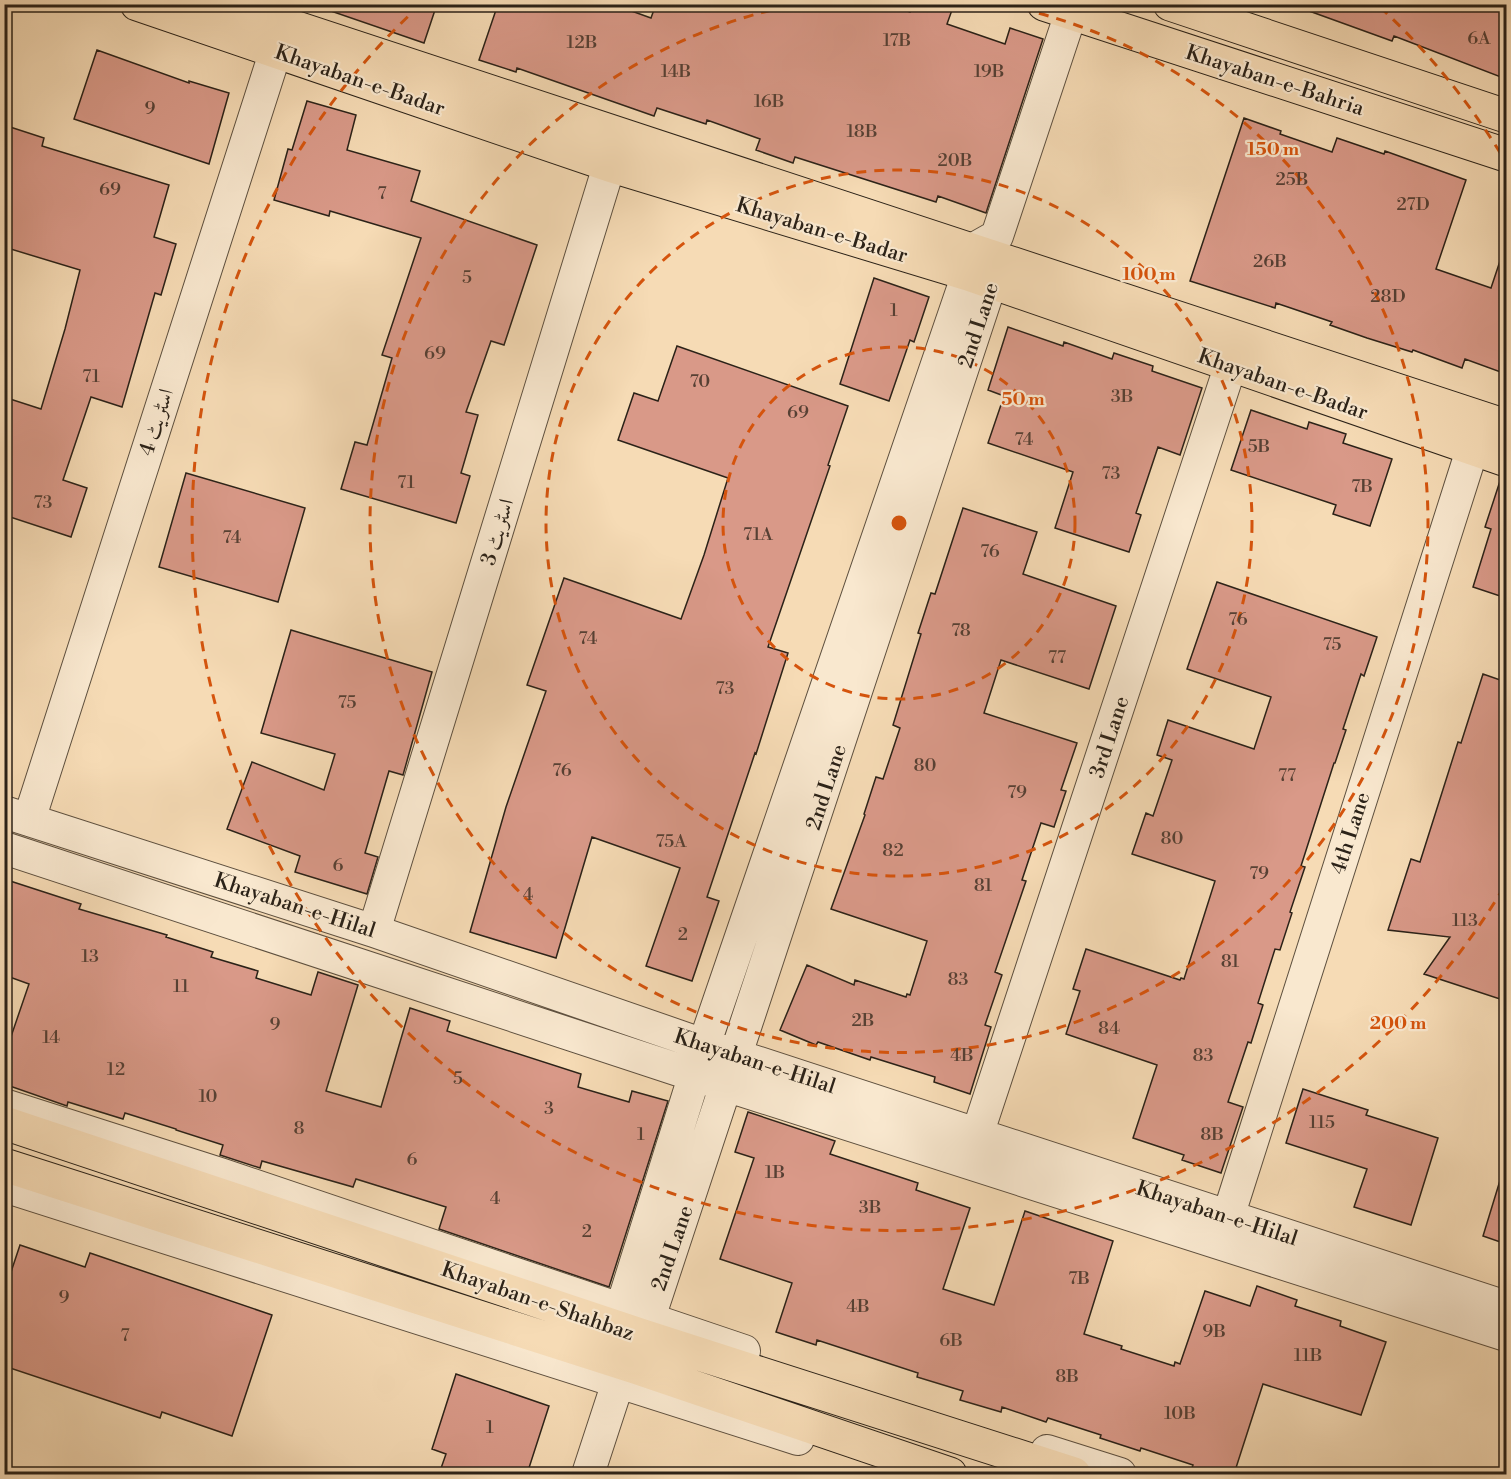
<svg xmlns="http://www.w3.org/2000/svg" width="1511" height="1479" viewBox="0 0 1511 1479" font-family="'Libre Bodoni',Amiri,serif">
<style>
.building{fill:#d99988;stroke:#2b2218;stroke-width:1.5}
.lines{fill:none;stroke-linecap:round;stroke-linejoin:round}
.minor-casing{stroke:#5e503f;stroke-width:34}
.major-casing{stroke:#2b2218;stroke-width:35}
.minor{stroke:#f9e8cf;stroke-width:32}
.major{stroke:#f6dbb5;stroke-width:33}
.ring{fill:none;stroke:#d5540d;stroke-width:3;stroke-dasharray:10 8}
.labels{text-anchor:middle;stroke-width:4.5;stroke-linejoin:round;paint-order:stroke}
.number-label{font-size:18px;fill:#564034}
.street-label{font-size:21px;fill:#2b2218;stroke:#f9e8cf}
.centre{fill:#d5540d;stroke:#f9e8cf;stroke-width:3}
.ring-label{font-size:18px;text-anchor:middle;font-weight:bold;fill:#d5540d;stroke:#f9e8cf;stroke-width:4.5;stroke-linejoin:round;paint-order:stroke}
</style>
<rect width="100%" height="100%" fill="#f6dbb5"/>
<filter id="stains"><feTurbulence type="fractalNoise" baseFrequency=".00333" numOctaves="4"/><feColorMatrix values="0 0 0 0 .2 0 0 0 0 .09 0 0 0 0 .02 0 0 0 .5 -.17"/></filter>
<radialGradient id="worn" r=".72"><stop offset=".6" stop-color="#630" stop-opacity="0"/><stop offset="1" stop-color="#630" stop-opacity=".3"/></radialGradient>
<path class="building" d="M322 4H437L424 43 322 8Z
M498 4H612L651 18 656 4H888L910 12 913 4H935L952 10 947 24 1005 44 1010 28 1043 39 986 213 938 196 936 202 795 157 793 163 756 150 760 139 707 120 706 124 657 108 654 116 517 68 516 72 479 60Z
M1299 4H1506V79L1394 36 1392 41 1298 7Z
M97 50 189 83V81L229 93 209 164 74 119Z
M307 101 356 115 347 150 420 171 411 201 537 245 504 345 491 341 466 412 478 415 461 473 470 476 456 523 341 489 355 442 367 445 392 358 382 355 421 238 330 211 329 216 274 200 288 149 292 150Z
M1244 118 1281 131 1280 134 1332 152 1337 138 1384 154 1385 151 1466 180 1436 269 1491 288 1503 252H1506V374L1465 359 1462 368 1413 350 1412 352 1367 338 1330 325 1332 322 1276 303 1275 308 1190 281Z
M4 125 44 138 42 146 169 185 154 237 176 244 161 295 155 293 122 407 91 397 63 480 87 488 71 537 4 515V397L41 409 65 329 80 270 4 247Z
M874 278 929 297 914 342 910 340 889 401 840 384Z
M1008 327 1063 346 1064 342 1112 359 1114 353 1153 366 1152 371 1202 388 1180 455 1158 447 1136 513 1141 515 1129 552 1055 528 1073 472 988 443 1004 396 988 390Z
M677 346 848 406 828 465 830 466 768 647 788 653 756 754 755 753 707 897 719 901 692 981 646 966 680 868 592 837 556 958 470 932 506 807 546 691 527 685 564 578 681 619 704 555 728 478 618 440 634 393 658 401Z
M1251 410 1307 429 1309 422 1346 434 1343 443 1392 459 1370 526 1333 514 1336 505 1231 470Z
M186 473 305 508 278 602 159 567Z
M1501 478H1506V598L1473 587 1491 529 1485 527Z
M963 508 1037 532 1023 574 1116 606 1089 689 1001 660 984 713 1077 743 1061 790 1066 791 1054 827 1041 823 1022 880 1026 881 995 972 1002 975 985 1025 991 1027 970 1094 934 1082 935 1077 871 1057 870 1060 818 1042 816 1045 780 1030 807 965 854 985 855 980 906 997 907 994 910 995 927 941 831 909 865 815 864 814 876 777 883 779 900 728 893 725 921 634 918 633 931 593 935 594Z
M1217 582 1377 637 1364 676 1361 674 1343 729 1346 730 1335 763H1334L1301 866 1305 867 1290 912 1292 913 1280 950 1275 949 1258 1003 1263 1005 1251 1043 1248 1042 1228 1102 1243 1107 1221 1173 1182 1160 1184 1155 1133 1138 1157 1065 1066 1034 1080 991 1073 989 1086 949 1180 980 1181 978 1184 979 1215 881 1132 854 1146 813 1153 816 1172 760 1157 755 1168 720 1254 749 1271 697 1187 669Z
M291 630 432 672 403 775 389 771 365 853 378 857 367 894 295 872 300 856 227 829 252 762 324 790 335 754 261 733Z
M1483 674 1506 682V1001L1424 974 1450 937 1388 930 1411 859 1420 862 1458 742 1461 743Z
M4 879 81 904 79 909 167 935 166 937 213 952 211 957 258 971 256 978 311 995 318 972 358 985 326 1091 381 1107 410 1008 450 1021 447 1031 581 1074 578 1087 629 1102 632 1091 668 1101 609 1287 439 1229 446 1207 356 1179 353 1187 262 1161 260 1168 220 1155 223 1145 176 1130V1129L125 1113 123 1119 68 1102 67 1106 4 1084V1057L29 984 4 975Z
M1303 1089 1368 1110 1366 1115 1438 1138 1411 1225 1354 1207 1367 1169 1286 1143Z
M748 1112 835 1141 830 1154 918 1183 916 1190 970 1208 943 1289 994 1305 1025 1211 1113 1241 1084 1334 1122 1346 1121 1349 1174 1366 1175 1362 1180 1364 1205 1291 1250 1306 1257 1286 1297 1300 1295 1306 1341 1321 1340 1326 1386 1342 1361 1415 1263 1384 1234 1474H1190L1193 1465 1141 1448 1140 1451 1100 1438 1101 1435 1048 1418 1046 1422 1002 1407 1001 1412 960 1400 963 1391 917 1377 918 1373 817 1340 816 1345 776 1332 792 1283 720 1259 754 1158 735 1152Z
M1502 1174 1506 1175V1244L1483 1236Z
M20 1245 85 1267 90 1253 272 1315 232 1436 162 1412 160 1418 4 1366V1293Z
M456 1374 549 1406 527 1474H439L446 1454 432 1449Z"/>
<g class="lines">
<g class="minor-casing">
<path id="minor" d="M4 812 374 931 704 1045 1506 1307
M29 820 284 25
M4 848 694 1075 1506 1335
M374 931 617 140
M4 1105 223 1175 744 1351
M977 1135 1239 340
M4 1186 798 1439
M1228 1217 1472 450
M616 1326 704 1045 968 274 974 249 997 236 1071 13
M643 1336 999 258
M1047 1451 1120 1474
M588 1474 624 1364"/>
</g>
<g class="major-casing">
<path id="major" d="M137 4 609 165 968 274 1506 460
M224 4 1506 426
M1044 4 1506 155
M1170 4 1506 116
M4 1123 643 1336 1074 1474
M4 1165 635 1367 950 1474"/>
</g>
<use href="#minor" class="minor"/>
<use href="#major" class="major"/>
</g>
<g class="ring">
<circle cx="899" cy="523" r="176"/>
<circle cx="899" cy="523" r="353"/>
<path d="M1004 5A529 529 0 1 1 794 5"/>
<path d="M1504 887A706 706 0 1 1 418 7M1380 7A706 706 0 0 1 1504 159"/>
</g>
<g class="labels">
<g class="number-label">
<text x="1479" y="44">6A</text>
<text x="897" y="46">17B</text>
<text x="582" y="48">12B</text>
<text x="676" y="77">14B</text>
<text x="989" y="77">19B</text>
<text x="769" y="107">16B</text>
<text x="150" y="114">9</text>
<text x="862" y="137">18B</text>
<text x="955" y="166">20B</text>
<text x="1292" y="185">25B</text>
<text x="110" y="195">69</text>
<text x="382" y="199">7</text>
<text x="1413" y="210">27D</text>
<text x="1270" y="267">26B</text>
<text x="467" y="283">5</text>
<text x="1388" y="302">28D</text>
<text x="894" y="316">1</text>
<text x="435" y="359">69</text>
<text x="91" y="382">71</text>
<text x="700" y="387">70</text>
<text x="1122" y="402">3B</text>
<text x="798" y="418">69</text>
<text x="1024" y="445">74</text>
<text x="1259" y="452">5B</text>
<text x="1111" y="479">73</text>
<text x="406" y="488">71</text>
<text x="1362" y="492">7B</text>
<text x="43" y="508">73</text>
<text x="758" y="540">71A</text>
<text x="232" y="543">74</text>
<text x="990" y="557">76</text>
<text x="1238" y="625">76</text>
<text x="961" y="636">78</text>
<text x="588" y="644">74</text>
<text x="1332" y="650">75</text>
<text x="1057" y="663">77</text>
<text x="725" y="694">73</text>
<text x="347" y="708">75</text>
<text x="925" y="771">80</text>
<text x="562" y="776">76</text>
<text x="1287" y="781">77</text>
<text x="1017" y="798">79</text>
<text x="1172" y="844">80</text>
<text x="671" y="847">75A</text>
<text x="893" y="856">82</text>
<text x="338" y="871">6</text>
<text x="1259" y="879">79</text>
<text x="983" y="891">81</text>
<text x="528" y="900">4</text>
<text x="1465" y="926">113</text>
<text x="683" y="940">2</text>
<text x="90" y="962">13</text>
<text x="1230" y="967">81</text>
<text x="958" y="985">83</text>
<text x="181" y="992">11</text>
<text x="863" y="1026">2B</text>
<text x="275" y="1030">9</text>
<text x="1109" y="1034">84</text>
<text x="51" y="1043">14</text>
<text x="962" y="1061">4B</text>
<text x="1203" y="1061">83</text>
<text x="116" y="1075">12</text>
<text x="458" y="1084">5</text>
<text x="208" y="1102">10</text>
<text x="549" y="1114">3</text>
<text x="1322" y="1128">115</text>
<text x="299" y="1134">8</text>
<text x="641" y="1140">1</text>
<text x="1212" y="1140">8B</text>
<text x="412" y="1165">6</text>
<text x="775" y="1178">1B</text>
<text x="495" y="1204">4</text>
<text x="870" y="1213">3B</text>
<text x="587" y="1237">2</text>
<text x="1079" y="1284">7B</text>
<text x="64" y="1303">9</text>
<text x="858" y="1312">4B</text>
<text x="1214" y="1337">9B</text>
<text x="125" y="1341">7</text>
<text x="951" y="1346">6B</text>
<text x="1308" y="1361">11B</text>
<text x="1067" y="1382">8B</text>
<text x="1180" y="1419">10B</text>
<text x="490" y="1433">1</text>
</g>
<g class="street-label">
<text transform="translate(360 80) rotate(19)" y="7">Khayaban-e-Badar</text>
<text transform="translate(1275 80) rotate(18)" y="7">Khayaban-e-Bahria</text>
<text transform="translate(822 230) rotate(17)" y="7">Khayaban-e-Badar</text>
<text transform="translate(978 325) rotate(-72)" y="7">2nd Lane</text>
<text transform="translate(1283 384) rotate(19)" y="7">Khayaban-e-Badar</text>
<text transform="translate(156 422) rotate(-72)" y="7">اسٹریٹ 4</text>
<text transform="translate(497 532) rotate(-73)" y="7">اسٹریٹ 3</text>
<text transform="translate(1109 737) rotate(-72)" y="7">3rd Lane</text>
<text transform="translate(826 787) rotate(-72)" y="7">2nd Lane</text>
<text transform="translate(1350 833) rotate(-72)" y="7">4th Lane</text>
<text transform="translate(295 905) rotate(18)" y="7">Khayaban-e-Hilal</text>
<text transform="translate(755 1061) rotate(18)" y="7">Khayaban-e-Hilal</text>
<text transform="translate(1217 1213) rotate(18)" y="7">Khayaban-e-Hilal</text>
<text transform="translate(672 1248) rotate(-71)" y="7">2nd Lane</text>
<text transform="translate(538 1301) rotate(19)" y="7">Khayaban-e-Shahbaz</text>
</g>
</g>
<circle cx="899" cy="523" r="9" class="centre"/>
<g class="ring-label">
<text x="1273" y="155">150 m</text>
<text x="1149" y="280">100 m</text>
<text x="1023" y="405">50 m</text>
<text x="1398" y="1029">200 m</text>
</g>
<rect width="1511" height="1479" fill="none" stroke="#f6dbb5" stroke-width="24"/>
<rect x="6" y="6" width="1499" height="1467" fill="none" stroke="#2b2218" stroke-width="3"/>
<rect x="12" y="12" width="1487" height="1455" fill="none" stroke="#2b2218" stroke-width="1.5"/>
<rect width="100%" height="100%" filter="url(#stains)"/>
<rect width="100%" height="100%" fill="url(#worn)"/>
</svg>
